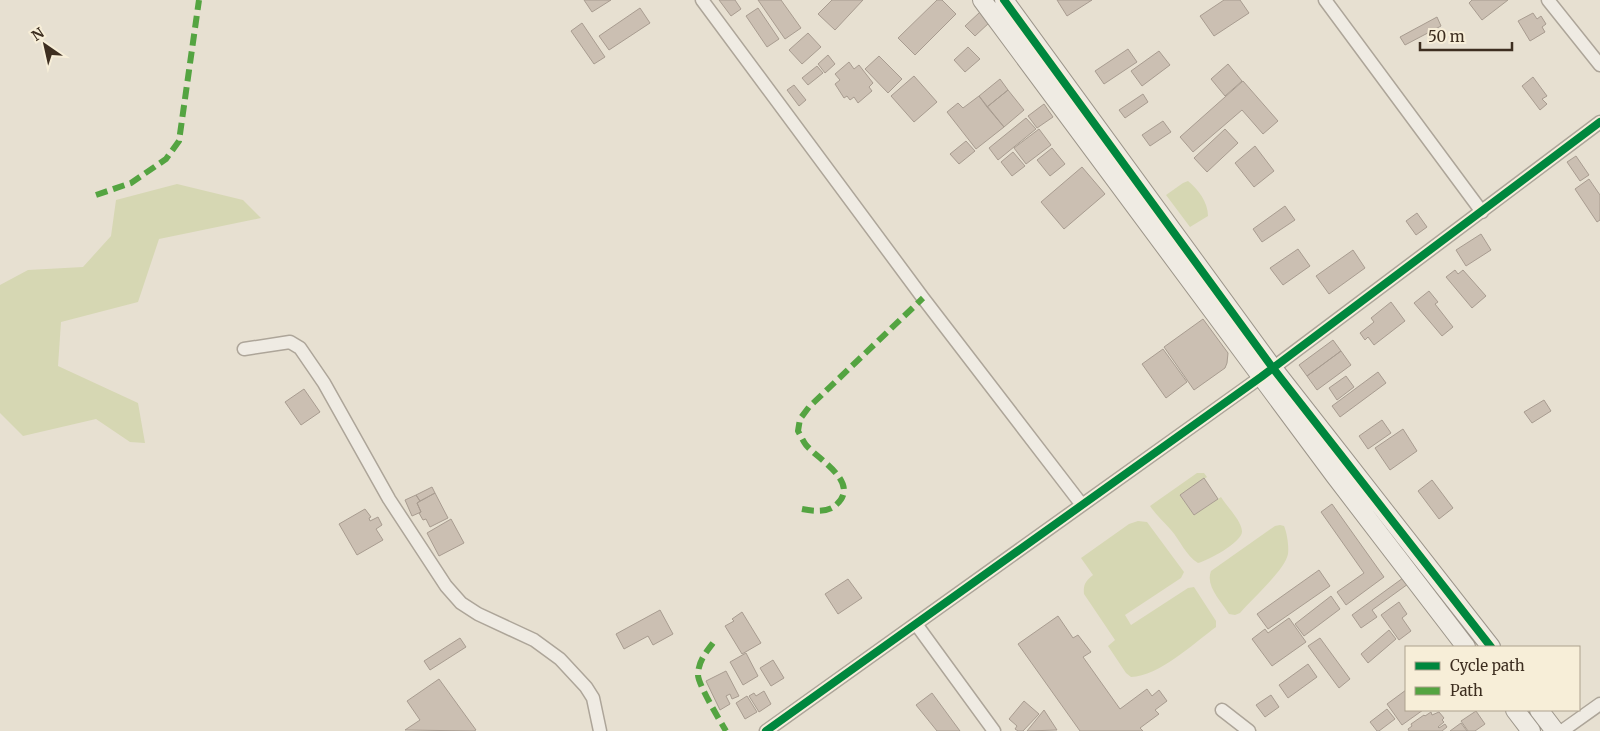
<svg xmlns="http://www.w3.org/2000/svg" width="1600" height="731" viewBox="0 0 1600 731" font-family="Merriweather,serif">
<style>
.green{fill:#d6d7b3}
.building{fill:#cbbfb2;stroke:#a89c90}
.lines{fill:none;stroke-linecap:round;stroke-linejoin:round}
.street-casing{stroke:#ada599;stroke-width:15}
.secondary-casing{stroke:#9c958a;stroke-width:20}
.street{stroke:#efebe3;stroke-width:12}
.secondary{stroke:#efebe3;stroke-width:18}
.quiet{stroke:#54a441;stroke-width:6;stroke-dasharray:12 6;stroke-linecap:butt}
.cycleway-casing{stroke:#f7eed8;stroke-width:11}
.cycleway{stroke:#00873e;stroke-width:8}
</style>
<rect width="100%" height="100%" fill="#e7e0d1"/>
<path class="green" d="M1188 181C1198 189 1208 202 1208 216L1190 227 1166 195 1183 183Z
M177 184 243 200 261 218 159 239 138 302 61 322 58 366 138 403 145 443 130 442 96 419 23 436 0 413V285L28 270 83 267 111 236 116 200Z
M1197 473H1204L1207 477 1180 495 1194 515 1221 497C1227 507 1241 520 1242 531 1243 542 1207 561 1198 563 1186 556 1180 540 1171 530 1164 522 1156 515 1150 506Z
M1138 521 1147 522 1184 572 1181 578 1125 615 1131 625 1188 588 1194 587 1216 621V627C1193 644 1159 676 1131 677L1126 673 1108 646 1115 640 1084 594C1083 584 1086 581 1093 575L1081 558 1129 524Z
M1280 525 1284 526C1287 533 1289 546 1288 554 1285 570 1252 599 1240 613L1235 615 1229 614C1221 601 1205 586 1211 571L1275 526Z"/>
<path class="building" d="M584 0H611L592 12Z
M719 0H735L741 9 731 16Z
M758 0H781L801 28 785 39Z
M832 0H863L835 30 818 14Z
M937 0H942L956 14 915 55 898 38Z
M1057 0H1092L1067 16Z
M1224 0H1240L1249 13 1214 36 1200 16Z
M1472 0H1508L1482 20 1469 3Z
M640 8 650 23 609 50 599 36Z
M758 8 779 39 767 47 746 16Z
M980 12 990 22 975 36 965 26Z
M1533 13 1537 19 1541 16 1546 24 1542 27 1545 32 1530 41 1518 21Z
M1437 17 1441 26 1405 45 1400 37Z
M582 23 605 57 594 64 571 31Z
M808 33 821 47 802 64 789 50Z
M968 47 980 59 965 72 954 60Z
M1128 49 1137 62 1104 84 1095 71Z
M1159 51 1170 65 1142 86 1131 71Z
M828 55 835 64 825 73 818 64Z
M879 56 902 79 888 93 865 69Z
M849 62 854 69 859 65 873 83 869 87 872 91 858 103 854 97 850 100 847 96 844 98 835 84 840 80 835 74Z
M1228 64 1242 81 1225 96 1211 79Z
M817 66 823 73 808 85 802 78Z
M914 76 937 102 914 122 891 96Z
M1533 77 1547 96 1542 99 1547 104 1540 110 1522 86Z
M1000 79 1008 90 987 107 979 96Z
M1243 81 1278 121 1263 134 1242 110 1193 152 1180 137Z
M794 85 806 100 799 106 787 90Z
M1008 90 1024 110 1004 127 987 107Z
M1143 94 1148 102 1125 118 1119 110Z
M979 96 1004 127 976 149 947 112 958 103 963 108Z
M1044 104 1053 117 1037 128 1028 116Z
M1026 118 1036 129 998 160 989 148Z
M1163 121 1171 132 1150 146 1142 135Z
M1039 129 1051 145 1026 164 1014 148Z
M1225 129 1238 143 1207 172 1194 158Z
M966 141 975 151 959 164 950 154Z
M1255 146 1274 171 1254 187 1235 163Z
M1052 148 1065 164 1050 176 1037 160Z
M1013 152 1025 166 1012 176 1001 162Z
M1576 156 1589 175 1580 181 1567 162Z
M1082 167 1105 194 1064 229 1041 202Z
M1589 179 1600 195V220L1597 222 1575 189Z
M1285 206 1295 220 1262 242 1253 229Z
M1417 213 1427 227 1416 235 1406 221Z
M1481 234 1491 250 1466 266 1456 250Z
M1298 249 1310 266 1283 285 1270 268Z
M1353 250 1365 268 1329 294 1316 276Z
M1455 270 1458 274 1463 270 1486 296 1472 308 1446 277Z
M1429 291 1438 302 1435 304 1453 327 1442 336 1414 303Z
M1391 302 1405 321 1374 345 1368 337 1365 340 1360 333 1374 322 1371 318Z
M1203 319 1228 353 1227 363 1225 368 1194 390 1164 347Z
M1333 340 1341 351 1307 376 1299 365Z
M1163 349 1187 382 1166 398 1142 364Z
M1341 351 1351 365 1317 390 1307 376Z
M1378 372 1386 383 1340 417 1332 406Z
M1346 376 1354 387 1337 400 1329 388Z
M304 389 320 412 301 425 285 402Z
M1544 400 1551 411 1532 423 1524 412Z
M1382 420 1391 433 1368 449 1359 436Z
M1403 429 1417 451 1390 470 1375 448Z
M1204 478 1218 499 1194 515 1180 495Z
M1432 480 1453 508 1439 519 1418 491Z
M432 487 435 493 420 501 416 495Z
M435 493 448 518 430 527 426 519 423 520 419 513 421 512 417 503Z
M416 495 420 501 417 503 421 512 412 516 405 500Z
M1332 504 1384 577 1346 605 1337 592 1364 573 1321 512Z
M365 509 371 517 369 518 370 521 378 517 382 525 376 529 383 540 357 555 339 524Z
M451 519 464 543 439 556 427 533Z
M1319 570 1330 586 1268 629 1257 614Z
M1403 578 1408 584 1372 610 1377 617 1361 628 1352 615Z
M848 579 862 598 838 614 825 594Z
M1331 596 1340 609 1304 636 1295 624Z
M1399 602 1407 614 1402 618 1411 631 1399 640 1381 615Z
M660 610 673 634 653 645 648 636 624 649 616 634Z
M742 612 761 643 742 654 725 626 734 621 732 619Z
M1058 616 1073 638 1078 635 1091 652 1083 657 1120 709 1147 689 1152 696 1159 690 1167 701 1155 710 1159 714 1140 728 1143 731H1080L1018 644Z
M1289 618 1306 642 1272 666 1252 639 1265 629 1268 633Z
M1389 630 1396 639 1368 663 1361 654Z
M460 638 466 647 430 670 424 661Z
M1320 638 1350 679 1339 688 1308 646Z
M746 653 758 676 743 685 730 662Z
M773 660 784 678 771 686 760 668Z
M1308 664 1317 677 1288 698 1279 685Z
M726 671 739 696 732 699 730 694 726 696 730 704 720 710 706 681Z
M439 679 476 730 474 731 405 730 420 720 407 701Z
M1406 690V710H1423L1402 725 1387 704Z
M764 691 771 704 759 712 749 696 754 693 756 696Z
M932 693 960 731H937L916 705Z
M1271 695 1279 707 1265 717 1256 705Z
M747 696 757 712 745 719 736 703Z
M1024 701 1039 714 1023 731H1018L1015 729 1017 726 1009 719Z
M1387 709 1395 719 1379 731H1377L1370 722Z
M1044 710 1057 730 1027 731Z
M1476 711 1485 724 1475 731H1468L1461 721Z
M1431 712 1432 715 1439 712 1444 718 1442 720 1444 722 1438 727 1439 728 1445 724 1447 727 1442 731H1409L1408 729 1412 726 1411 724 1424 715 1425 716Z
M1461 723 1467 731H1450Z"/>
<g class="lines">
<g class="street-casing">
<path id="street" d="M702 0 923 298 1082 505
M1325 0 1482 212
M1548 0 1600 65
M244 349 290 342 300 348 324 383 389 499 446 586 461 603 478 614 534 640 560 659 586 687 593 698 600 731
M916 624 994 731
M1222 710 1249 731
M766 731 1261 377 1600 122
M1562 731 1600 704"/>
</g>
<g class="secondary-casing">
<path id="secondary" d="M982 0 1335 476 1466 647
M1004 0 1272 367 1491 647
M1515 710 1531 731
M1539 710 1555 731"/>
</g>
<use href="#street" class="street"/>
<use href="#secondary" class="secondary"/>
<path class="quiet" d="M96 195 131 183 166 159 179 141 199 0
M802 509C812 511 828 513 836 505 861 483 820 461 806 445 803 441 801 436 798 431L800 419 809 407 923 298
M713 643C706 652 698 662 698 675 698 684 720 721 726 731"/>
<g class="cycleway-casing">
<path id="cycleway" d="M1004 0 1272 367 1491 647
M766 731 1261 377 1600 122"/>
</g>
<use href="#cycleway" class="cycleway"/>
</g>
<rect x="1405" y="646" width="175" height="65" fill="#f7eed8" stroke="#ada18e"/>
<rect x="1415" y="662" width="25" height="8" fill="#00873e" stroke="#ada18e"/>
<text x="1450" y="671" font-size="15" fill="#3d2e20">Cycle path</text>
<rect x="1415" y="687" width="25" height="8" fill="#54a441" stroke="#ada18e"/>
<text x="1450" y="696" font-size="15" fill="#3d2e20">Path</text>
<g transform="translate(45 45) rotate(326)" stroke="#f7eed8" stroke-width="4" paint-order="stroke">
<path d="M0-4L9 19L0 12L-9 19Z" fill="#3d2e20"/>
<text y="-8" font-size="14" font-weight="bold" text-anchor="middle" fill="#3d2e20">N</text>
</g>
<path d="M1420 42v8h92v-8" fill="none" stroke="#3d2e20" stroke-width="2.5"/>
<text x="1428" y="42" font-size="15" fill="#3d2e20" stroke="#f7eed8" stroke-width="4" paint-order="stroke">50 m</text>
</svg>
